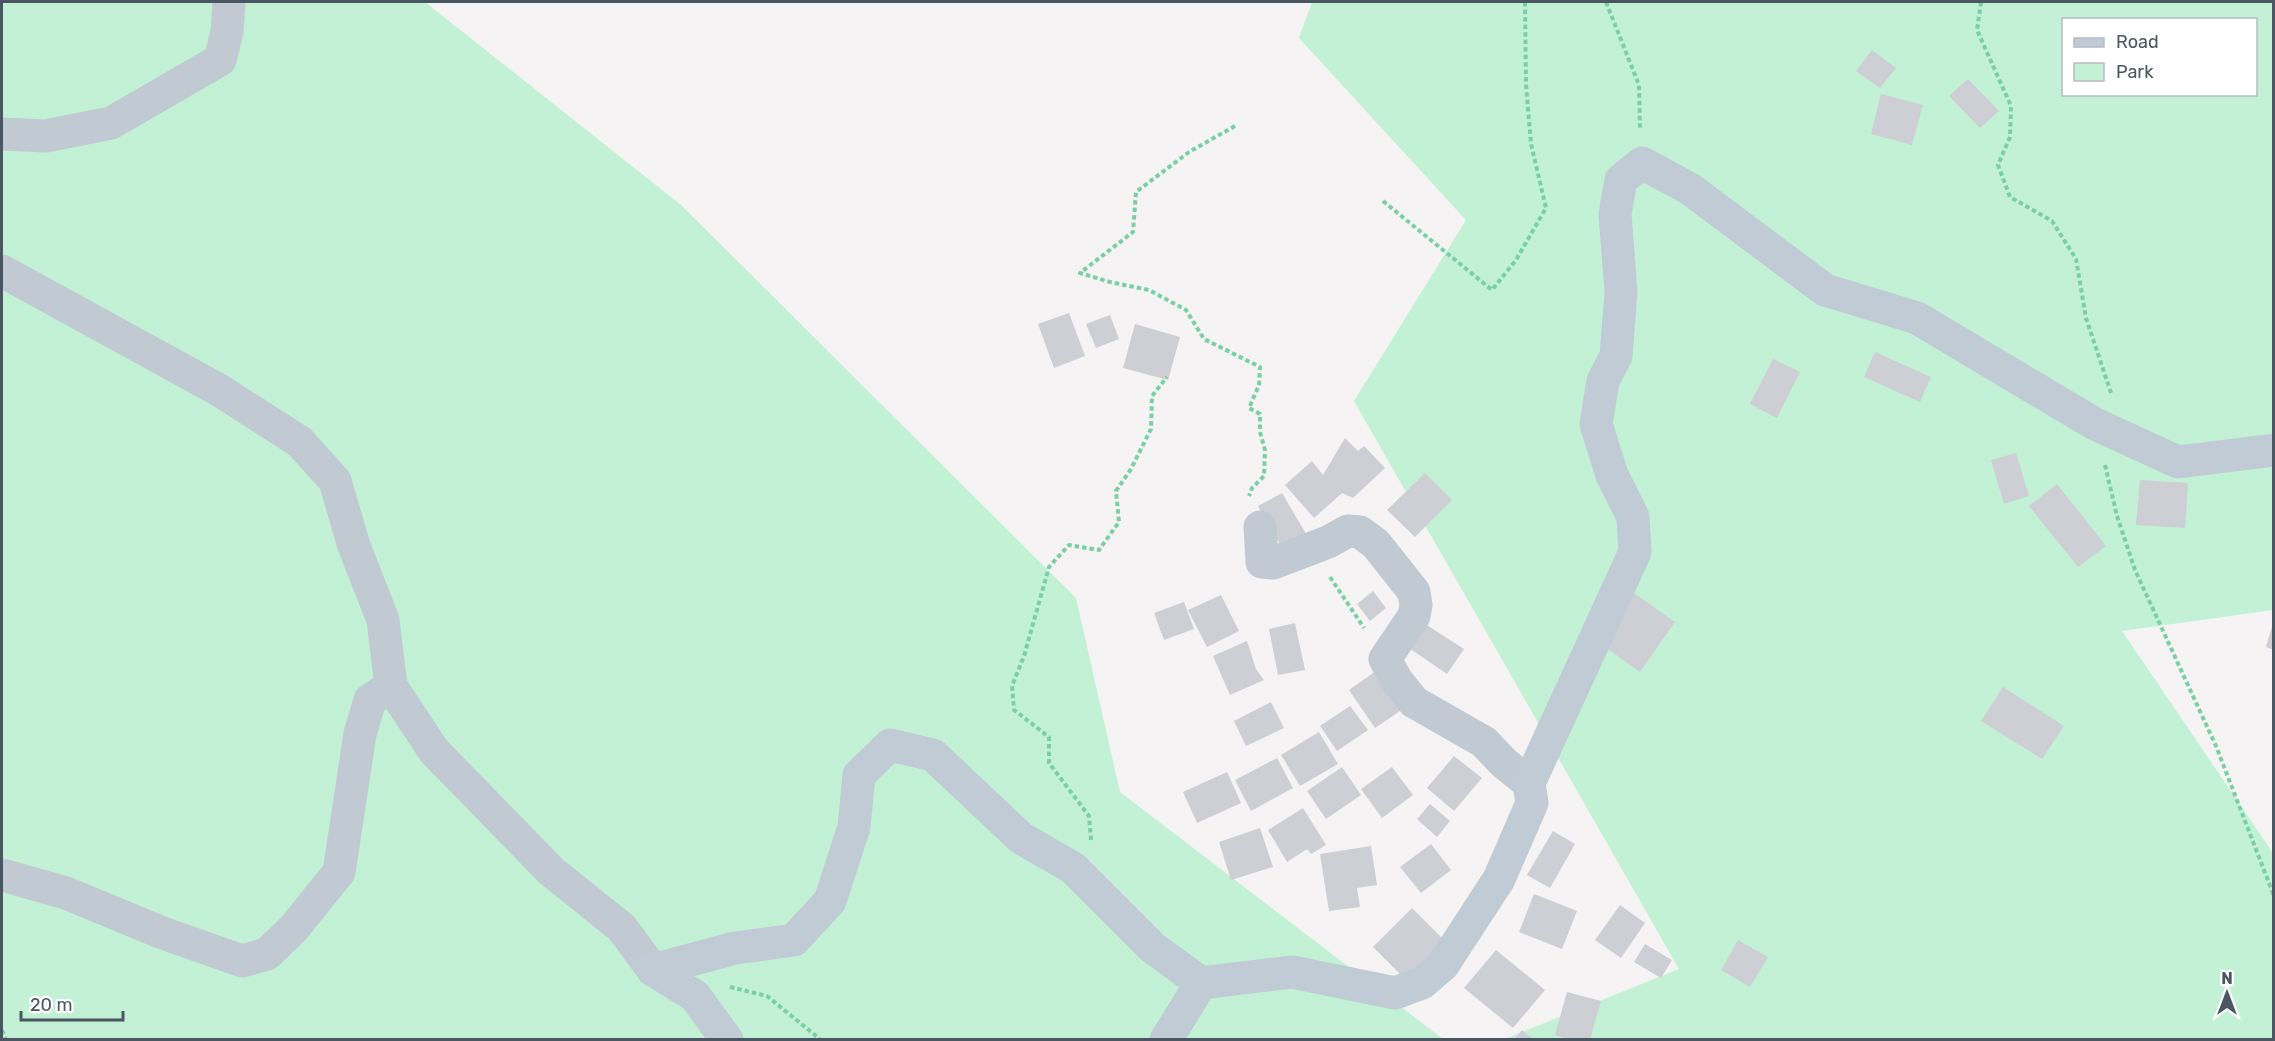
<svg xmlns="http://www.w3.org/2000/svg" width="2275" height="1041" viewBox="0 0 2275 1041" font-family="Rubik,sans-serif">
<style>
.green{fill:#c3f1d5;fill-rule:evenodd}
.building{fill:#cdcfd5}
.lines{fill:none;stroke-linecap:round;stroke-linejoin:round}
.path{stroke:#7ad0a6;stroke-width:4;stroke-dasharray:4.5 3;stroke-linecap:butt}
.street{stroke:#c1cad2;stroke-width:33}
.secondary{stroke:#c1cbd6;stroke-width:33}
</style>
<rect width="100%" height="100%" fill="#f5f3f3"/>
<path class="green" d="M2 2H425L681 205 1076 598 1120 792 1443 1039 2 1040Z
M1312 2H2273V610L2122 631 2273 853V1039H1505L1679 969 1354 401 1466 220 1299 38ZM2064 20H2256V94H2064Z"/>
<path class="building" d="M1872 50 1896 68 1880 88 1856 71Z
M1968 79 1999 111 1980 128 1949 96Z
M1881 94 1923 105 1912 145 1871 134Z
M1069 313 1085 356 1054 368 1038 324Z
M1110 315 1119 339 1096 348 1086 324Z
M1135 324 1180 337 1168 380 1123 368Z
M1875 352 1931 377 1920 402 1864 377Z
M1773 359 1800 372 1777 418 1750 404Z
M1345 438 1358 451 1364 446 1385 468 1353 498 1342 493 1314 518 1285 485 1312 461 1323 475Z
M2016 453 2029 496 2004 504 1991 460Z
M1425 473 1452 500 1415 537 1387 510Z
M2140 480 2188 483 2185 528 2136 525Z
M2057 484 2106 546 2078 567 2029 506Z
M1282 493 1309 539 1285 553 1258 506Z
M1373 591 1386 608 1370 621 1357 604Z
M1631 591 1675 622 1640 672 1595 640Z
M1221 595 1239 631 1207 647 1188 610Z
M1184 602 1194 629 1164 640 1154 613Z
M1422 622 1464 649 1447 674 1406 646Z
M1295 623 1305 670 1278 675 1269 629Z
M2273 623H2274V650L2266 647Z
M1247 641 1256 669 1264 680 1230 695 1213 656Z
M1379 669 1406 707 1375 728 1349 690Z
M2003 687 2064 726 2042 759 1981 721Z
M1271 702 1284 728 1246 746 1234 721Z
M1350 706 1368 730 1337 751 1320 726Z
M1319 732 1338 764 1300 786 1281 755Z
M1454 756 1482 778 1454 811 1427 788Z
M1277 758 1293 788 1251 811 1235 780Z
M1342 767 1361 795 1326 819 1307 791Z
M1392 767 1413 795 1382 818 1361 789Z
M1227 772 1241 803 1197 823 1183 792Z
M1430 804 1450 821 1437 837 1417 819Z
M1303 808 1326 845 1311 854 1307 849 1287 862 1268 830Z
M1260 828 1273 867 1231 880 1219 842Z
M1553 831 1575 844 1550 888 1527 875Z
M1431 844 1451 870 1421 893 1400 867Z
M1371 846 1377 885 1357 888 1360 907 1329 911 1320 854Z
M1534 894 1577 911 1562 949 1519 932Z
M1620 905 1645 923 1621 958 1595 940Z
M1412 908 1447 943 1408 982 1373 947Z
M1738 940 1768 957 1750 987 1721 970Z
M1645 944 1672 960 1661 978 1634 962Z
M1496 950 1545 990 1513 1028 1464 988Z
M1567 992 1601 1001 1590 1040H1570L1555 1035Z
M1522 1030 1534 1040H1514Z"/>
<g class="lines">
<path class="path" d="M1606 2 1639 85 1640 129
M1981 2 1977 30 2011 106 2010 137 1998 165 2010 197 2052 221 2076 259 2086 318 2111 393
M1235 126 1189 152 1136 192 1133 232 1080 273 1110 282 1149 290 1186 310 1204 339 1260 367 1259 385 1249 408 1260 414V432L1265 450 1264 476 1252 488 1249 496
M1383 201 1492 290 1516 260 1546 208 1531 144 1526 85 1525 2
M2105 465 2117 516 2135 570 2216 746 2274 896
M1330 577 1364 628
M1091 840 1089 816 1049 763V737L1014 710 1012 686 1024 656 1049 567 1069 545 1099 550 1119 522 1116 491 1131 469 1151 429 1152 396 1167 377
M730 987 767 996 821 1040
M2 1030 6 1040"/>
<path class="street" d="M2 134 46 136 111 123 220 60 227 32 229 2
M2 271 219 390 300 442 335 481 354 546 383 620 391 686 434 751 551 871 622 928 653 970
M1260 527 1262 562 1273 563 1328 542 1348 531 1360 532 1376 544 1414 592 1416 605 1414 616 1385 659 1397 681 1414 702 1484 742 1504 763 1529 783
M2 875 66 893 160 932 242 961 267 954 294 928 339 872 360 734 370 700 391 686"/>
<path class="secondary" d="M727 1040 695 996 653 970 735 948 794 940 830 901 854 827 859 775 890 745 933 755 1021 838 1073 868 1152 947 1201 983 1292 972 1395 993 1422 983 1443 965 1499 879 1532 803 1529 783 1635 552 1633 517 1612 475 1596 424 1603 381 1616 356 1621 292 1615 214 1621 180 1642 163 1690 189 1825 290 1917 318 2095 424 2178 462 2274 450
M1166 1040 1201 983"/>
</g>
<rect width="2275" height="1041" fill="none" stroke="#4a5661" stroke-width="6"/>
<rect x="2062" y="18" width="195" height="78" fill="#ffffff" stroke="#b7bbc0" stroke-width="1.5"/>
<rect x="2074" y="38" width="30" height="9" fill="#c1cbd6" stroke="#b7bbc0" stroke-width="1.5"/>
<text x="2116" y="48" font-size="18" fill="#4a5661">Road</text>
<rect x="2074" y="63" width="30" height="18" fill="#c3f1d5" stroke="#b7bbc0" stroke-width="1.5"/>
<text x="2116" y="78" font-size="18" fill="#4a5661">Park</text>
<g transform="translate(2227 993)" stroke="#ffffff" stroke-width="4.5" paint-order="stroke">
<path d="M0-4.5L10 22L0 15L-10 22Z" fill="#4a5661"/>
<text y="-9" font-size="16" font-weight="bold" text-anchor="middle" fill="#4a5661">N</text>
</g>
<path d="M21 1011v9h102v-9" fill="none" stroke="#4a5661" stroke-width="3"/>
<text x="30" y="1011" font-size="18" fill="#4a5661" stroke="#ffffff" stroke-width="4.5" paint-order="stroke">20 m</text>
</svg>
